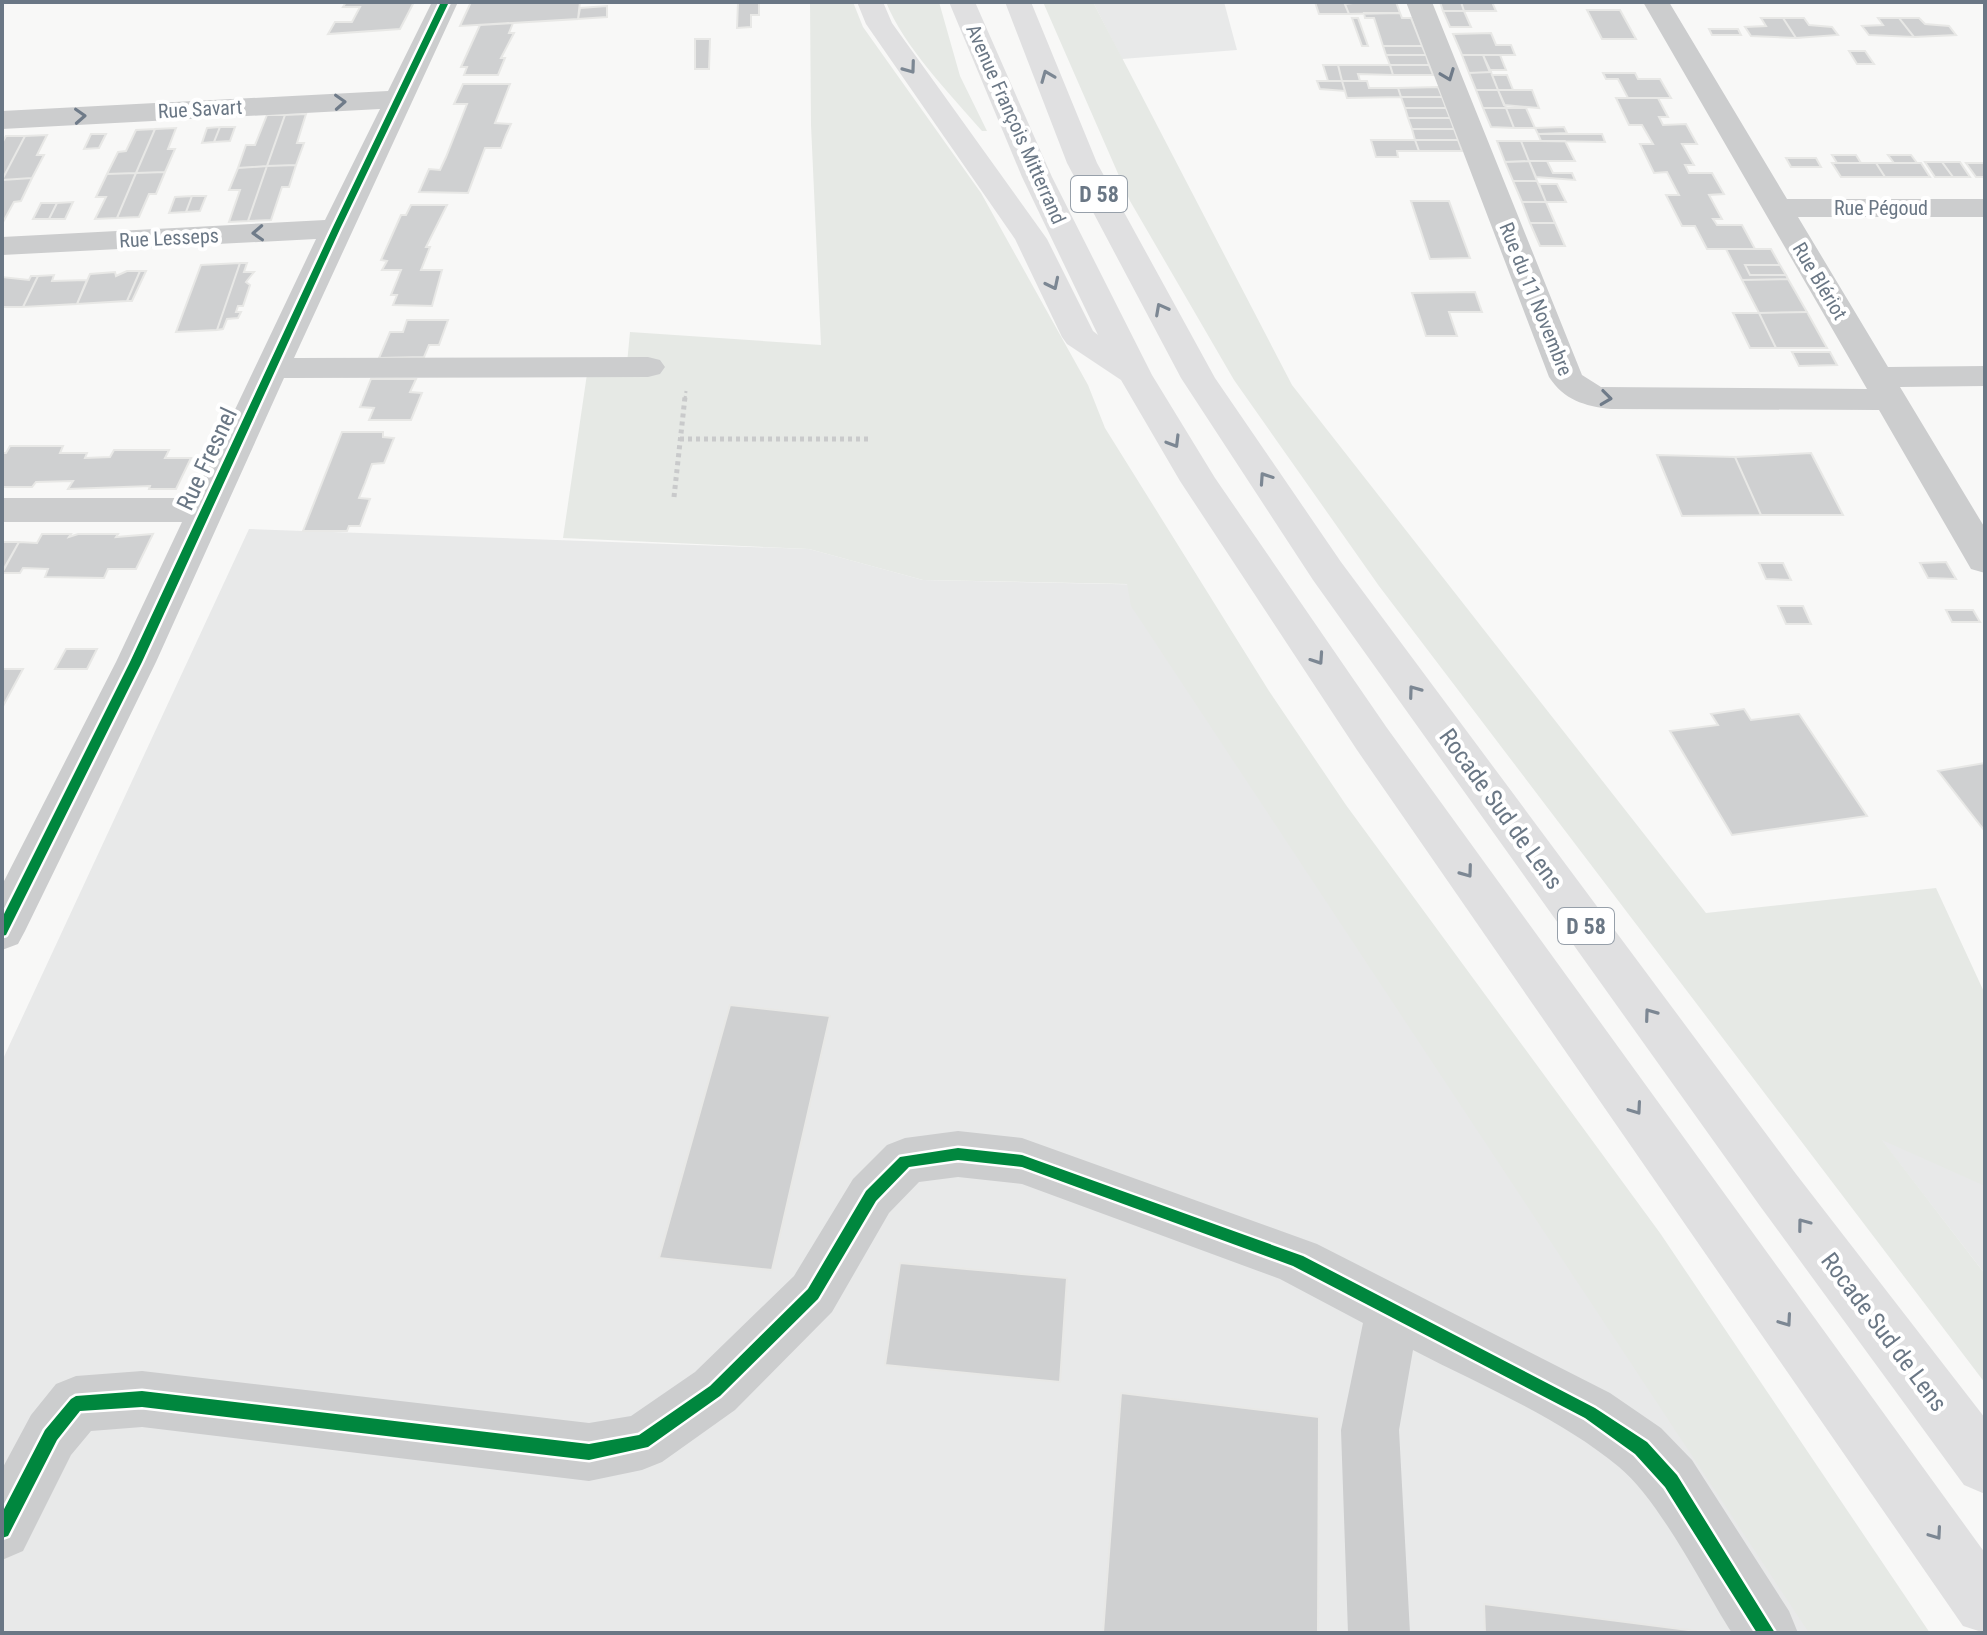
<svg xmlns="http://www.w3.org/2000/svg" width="1987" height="1635" viewBox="0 0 1987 1635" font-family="'Roboto Condensed',sans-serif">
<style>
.built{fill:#e8e9e9}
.green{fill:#e6e9e5}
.building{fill:#cfd0d1;stroke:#e8e8e6;stroke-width:2}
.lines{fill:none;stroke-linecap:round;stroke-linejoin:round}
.path-far1{stroke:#c9cacb;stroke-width:3;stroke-dasharray:3 3;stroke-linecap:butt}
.path{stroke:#c9cacb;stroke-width:5;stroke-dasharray:4 4;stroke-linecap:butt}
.minor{fill:#cccdce;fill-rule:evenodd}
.highway{fill:#e0e0e1;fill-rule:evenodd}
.cycleway-casing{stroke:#fff;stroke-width:5}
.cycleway{fill:#00873e;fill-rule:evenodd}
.oneway{stroke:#7c8793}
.oneway2{stroke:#6f7b89}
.labels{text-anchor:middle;stroke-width:8;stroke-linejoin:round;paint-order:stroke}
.far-street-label{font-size:20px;fill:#6a7785;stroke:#fff}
.shield{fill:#fff;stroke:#97a0aa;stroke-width:2}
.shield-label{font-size:22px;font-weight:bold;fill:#6a7785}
.street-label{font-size:24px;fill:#6a7785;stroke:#fff}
</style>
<rect width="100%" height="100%" fill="#f8f8f7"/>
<path class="built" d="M1093 2H1224L1237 50 1122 59Z
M249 529 809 549 923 580 1158 585 1879 1633H2V1061Z
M1985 1096V1274L1880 1138Z"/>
<path class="green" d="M810 2H853L863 27 981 193 1088 385 1105 428 1269 691 1346 805 1660 1233 1930 1633H1809L1131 606 1127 584 923 580 809 549 563 538 587 374H626L630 332 821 345 811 125Z
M886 2H939L960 76 987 131H982C950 94 904 47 886 2Z
M1043 2H1093L1292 385 1706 913 1936 888 1985 994V1186L1882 1140 1985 1274V1383L1379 586 1234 380 1130 201Z"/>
<path class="building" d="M346 2H414L400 29 328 34 335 22H352L360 7H343Z
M471 2H580L578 19 460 26Z
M738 2H759V15H751V27L737 28Z
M1315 2H1344L1349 14H1319Z
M1360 2H1396L1400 13 1349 14 1345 4Z
M1440 2H1461L1464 11H1443Z
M1461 2H1492L1496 11H1464Z
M607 6V17L578 19 580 8Z
M1587 10H1620L1636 39H1602Z
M1443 11H1464L1471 27H1450Z
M1364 13H1400L1402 18H1411L1422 46H1383L1374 18H1365Z
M1352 18H1358L1368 46H1362Z
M1761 18H1783L1796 38 1751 36 1745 27 1766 26Z
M1783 18H1804L1809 25 1832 27 1838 35 1796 38Z
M1878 18H1899L1914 37 1869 35 1862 26 1883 25Z
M1899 18H1919L1925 24 1949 26 1956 35 1914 37Z
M513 23 509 33H514L501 58H505L498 75H464L467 67H461L480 25Z
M1709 29H1738L1741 35H1712Z
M1491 33 1496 45H1511L1515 55H1462L1453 34Z
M695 39H710L709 69H695Z
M1383 46H1422L1426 55H1386Z
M1849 51H1865L1874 64H1857Z
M1386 55H1426L1429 65H1390Z
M1462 55H1483L1491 72 1469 73Z
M1483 55H1500L1506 70H1489Z
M1323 65H1338L1342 81H1328Z
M1338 65H1390L1393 75 1358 74 1360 81H1342Z
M1390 65H1429L1433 75H1393Z
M1491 72 1498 90H1476L1469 73Z
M1603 73H1635L1638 79H1660L1671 98H1628L1618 79H1606Z
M1492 75H1507L1513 90H1498Z
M1317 81H1342L1345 91 1320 89Z
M1342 81H1367L1369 88H1398L1401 97 1347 98Z
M463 84H510L495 123 511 124 506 135 501 148H485L468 193 419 192 429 169 440 170 446 157 467 104H454Z
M1438 87 1442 97H1401L1398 88Z
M1476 90H1498L1506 108H1483Z
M1498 90H1532L1539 108 1504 105Z
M1401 97H1442L1446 108H1405Z
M1616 98H1658L1668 117H1659L1663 125 1686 124 1697 144H1682L1694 165H1685L1689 173H1712L1724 194 1709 195 1722 219H1713L1717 225H1742L1755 249H1707L1695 226H1682L1666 195H1679L1667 172 1654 173 1640 144H1653L1642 125H1629Z
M1405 108H1446L1450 118H1408Z
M1483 108H1506L1514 128 1491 127Z
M1506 108H1526L1535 128H1514Z
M306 114 297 143H304L296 165 267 166 285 115Z
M267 115H285L267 166 238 168 246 145H255Z
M1408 118H1450L1454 129H1412Z
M220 127H235L230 141 214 142Z
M220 127 214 142 202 143 207 128Z
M1564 127 1567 133 1538 134 1535 128Z
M176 128 168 149H175L165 172 136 173 155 129Z
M155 129 136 173 107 174 118 152 126 151 136 130Z
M1412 129H1454L1458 140H1415Z
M91 134H106L99 148 84 149Z
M1538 134H1602L1605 142 1541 141Z
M47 135 37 155H44L32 178 2 180 25 136Z
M6 136H25L2 180V143Z
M1371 140H1415L1419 151H1397L1398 157H1376Z
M1415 140H1458L1462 151H1419Z
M1497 141H1521L1529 161 1505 162Z
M1521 141H1565L1575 161H1529Z
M1832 155H1856L1861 163H1837Z
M1888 155H1911L1917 163H1894Z
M1786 158H1816L1821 167H1791Z
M1529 161 1537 181H1513L1505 162Z
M1529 161H1547L1553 173H1572L1575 180 1536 177Z
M1925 162H1942L1953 177H1935Z
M1942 162H1960L1970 177H1953Z
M1832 163H1876L1885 177H1841Z
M1876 163H1921L1930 177H1885Z
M1966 163H1985V177H1976Z
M296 165 289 187H282L271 220 248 221 267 166Z
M267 166 248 221 229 222 240 190H229L238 168Z
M165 172 156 194H149L139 217 117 218 136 173Z
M136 173 117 218 95 219 106 197H96L107 174Z
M32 178 21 201 14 202 2 224V180Z
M1513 181H1537L1546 202H1522Z
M1539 184H1557L1566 202H1546Z
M192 196H206L200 211 186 212Z
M192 196 186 212 169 213 175 197Z
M1411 201H1449L1470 258 1430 259Z
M73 202 65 219H49L57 203Z
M1522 202H1546L1555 223H1530Z
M41 203H57L49 219H33Z
M411 205H447L426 247H430L421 270H442L432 306 393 305 397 295H391L401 270H382L387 261 381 260 401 215H406Z
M1530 223H1555L1565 246H1540Z
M1726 249H1771L1780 265H1745L1750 275H1786L1788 279 1742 280Z
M240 263H247L244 272H254L246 282 250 285 243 306H238L236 312H241L238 318 227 319 223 329 217 330Z
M240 263 217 330 176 332 201 265Z
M1745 265H1780L1786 275H1750Z
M127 271H140L127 301 77 304 90 274 115 272 116 276Z
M140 271H146L132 301H127Z
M54 275 52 281 87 280 77 304 23 307 38 276Z
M31 276H38L23 307H2V277L29 280Z
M1788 279 1807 312 1759 313 1742 280Z
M1475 292 1482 312H1449L1457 336H1426L1412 293Z
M1807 312 1827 348H1776L1759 313Z
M1733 313H1759L1776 348H1750Z
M407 320H448L439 345H429L424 357 379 358 390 332H403Z
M1792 352H1830L1837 365 1799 366Z
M371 379H416L410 392 422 393 411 420H369L374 408 360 407Z
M342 432H383V437L394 438 384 463 372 464 365 483 359 498 370 499 360 526H349L347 531H303Z
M10 446H63L60 453H87L85 458 110 457 114 450H169L165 458H191L176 489H149L150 486 68 489 73 481 36 482 32 487H2V453H6Z
M1811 453 1843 515H1761L1735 457Z
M1657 455 1735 457 1761 515 1682 516Z
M42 534H71L69 537 78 534H118L116 537 153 534 136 569H108L104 578 45 577 48 569 23 568 20 573H2L19 542 37 543Z
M2 542H19L2 572Z
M1946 562 1956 579 1928 578 1920 563Z
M1759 563H1783L1791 580 1766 579Z
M1778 606H1803L1811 624H1786Z
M1946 610H1973L1980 622H1952Z
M66 649H97L87 669H55Z
M2 669H23L2 708Z
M1744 709 1751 720 1799 714 1867 816 1732 835 1670 731 1718 725 1711 714Z
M1985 763V830H1984L1938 771Z
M730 1005 830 1016 772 1270 659 1258Z
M900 1263 1067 1278 1060 1382 885 1365Z
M1121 1393 1319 1417 1318 1633H1103Z
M1484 1604 1696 1631 1697 1633H1485Z"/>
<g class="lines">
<path class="path-far1" d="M685 399 686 391"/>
<path class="path" d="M680 439H869
M674 497 685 397"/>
<path class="minor" d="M432 2H458L294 358 648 357 660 360 665 367 660 374 648 377 284 378 156 662 25 931 18 944 2 950V885L116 662 182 522H2V498H193L316 239 2 255V237L325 220 380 109 2 129V111L388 91Z
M1406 2H1432L1582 375 1601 387 1867 389 1643 2H1669L1787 199H1985V217H1798L1888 367 1985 366V386L1900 387 1985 528V573L1971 569 1879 410 1611 409C1584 406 1564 400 1549 377Z
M958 1131 1022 1138 1317 1244 1610 1393 1661 1428 1692 1460 1789 1611 1798 1633H1732C1702 1586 1660 1501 1619 1467 1559 1417 1482 1386 1413 1350L1399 1430 1410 1633H1348L1341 1430 1363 1323 1280 1279 1022 1184 958 1177 919 1182 889 1213 832 1312 735 1410 662 1462 642 1470 589 1481 142 1427 91 1431 71 1455 23 1551 2 1560V1469L31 1415 56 1384 76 1376 142 1371 589 1423 631 1416 695 1372 794 1276 853 1179 887 1145 905 1138Z"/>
<path class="highway" d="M857 2H883L892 23 1047 239 1093 331 1098 335 1022 177 949 2H975L1052 177 1152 375 1215 478 1387 728 1985 1553V1633L1963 1626 1357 750 1180 481 1121 380 1067 344 1062 337 1015 239 866 24Z
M1005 2H1031L1097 163 1215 378 1341 562 1796 1174 1985 1418V1494L1964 1485 1760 1206 1313 580 1181 378 1067 163Z"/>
<g class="cycleway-casing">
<path id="cycleway" d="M441 2H449L340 229 142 662 8 931 6 935 2 936V918L130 662 332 229Z
M958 1148 1022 1155 1303 1256 1595 1408 1647 1442 1677 1475 1775 1633H1757L1665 1487 1635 1454 1585 1418 1293 1266 1022 1167 958 1160 909 1167 876 1201 818 1299 720 1396 648 1447 589 1460 142 1407 80 1411 57 1440 8 1536 2 1538V1513L45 1430 71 1399 76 1396 142 1391 589 1444 639 1435 710 1386 808 1289 866 1191 900 1157Z"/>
</g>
<use href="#cycleway" class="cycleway"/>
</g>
<defs><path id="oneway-chevron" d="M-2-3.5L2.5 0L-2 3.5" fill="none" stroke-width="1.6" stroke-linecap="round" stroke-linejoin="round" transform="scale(2)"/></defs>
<g class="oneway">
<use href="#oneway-chevron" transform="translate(910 68) rotate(54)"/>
<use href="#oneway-chevron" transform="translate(1047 76) rotate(-112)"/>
<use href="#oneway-chevron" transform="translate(1053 284) rotate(64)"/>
<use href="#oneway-chevron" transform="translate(1161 309) rotate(-118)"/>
<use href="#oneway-chevron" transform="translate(1174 442) rotate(59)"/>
<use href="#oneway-chevron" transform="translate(1265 478) rotate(-124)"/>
<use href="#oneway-chevron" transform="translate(1318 659) rotate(56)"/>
<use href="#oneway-chevron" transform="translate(1414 691) rotate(-126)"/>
<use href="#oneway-chevron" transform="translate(1467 872) rotate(54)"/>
<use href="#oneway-chevron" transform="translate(1650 1014) rotate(-126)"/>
<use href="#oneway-chevron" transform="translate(1636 1109) rotate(55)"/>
<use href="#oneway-chevron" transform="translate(1803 1224) rotate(-127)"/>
<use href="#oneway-chevron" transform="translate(1786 1321) rotate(55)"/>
<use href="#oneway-chevron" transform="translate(1936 1534) rotate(55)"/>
</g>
<g class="oneway2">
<use href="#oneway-chevron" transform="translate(1448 75) rotate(69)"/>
<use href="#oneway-chevron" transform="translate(340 102) rotate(-3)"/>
<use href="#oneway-chevron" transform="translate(80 116) rotate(-3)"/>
<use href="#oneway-chevron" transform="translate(258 233) rotate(177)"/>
<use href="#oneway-chevron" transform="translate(1606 398) rotate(7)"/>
</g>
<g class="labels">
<g class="far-street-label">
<text transform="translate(200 109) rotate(-3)" y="7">Rue Savart</text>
<text transform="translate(1016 124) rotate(66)" y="7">Avenue François Mitterrand</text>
<text x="1881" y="215">Rue Pégoud</text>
<text transform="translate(169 238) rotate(-3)" y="7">Rue Lesseps</text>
<text transform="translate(1820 281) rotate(59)" y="7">Rue Blériot</text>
<text transform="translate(1536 299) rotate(68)" y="7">Rue du 11 Novembre</text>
</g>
<g class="shield">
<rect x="1071" y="176" width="56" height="36" rx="6"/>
<rect x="1558" y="908" width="56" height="36" rx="6"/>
</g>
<g class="shield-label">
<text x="1099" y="202">D 58</text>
<text x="1586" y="934">D 58</text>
</g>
<g class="street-label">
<text transform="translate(207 459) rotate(-65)" y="8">Rue Fresnel</text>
<text transform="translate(1501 809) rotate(54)" y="8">Rocade Sud de Lens</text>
<text transform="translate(1884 1332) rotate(53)" y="8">Rocade Sud de Lens</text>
</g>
</g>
<rect width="1987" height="1635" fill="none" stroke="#6a7785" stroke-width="8"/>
</svg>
